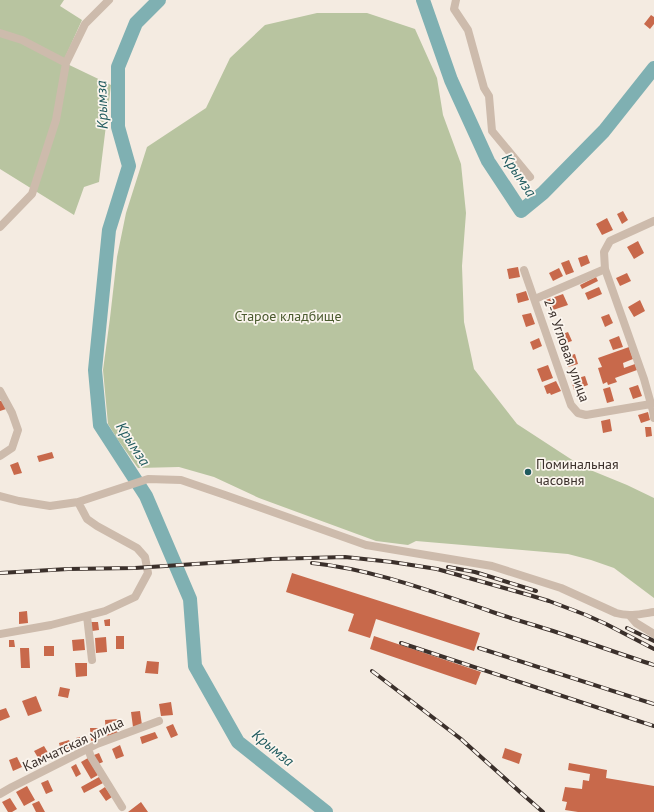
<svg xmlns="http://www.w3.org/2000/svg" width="654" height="812" viewBox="0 0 654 812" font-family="'PT Sans',sans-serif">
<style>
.green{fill:#b8c4a0}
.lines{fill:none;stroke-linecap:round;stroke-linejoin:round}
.river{stroke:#7fb0b2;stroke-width:14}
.building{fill:#c8694b}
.minor{stroke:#cdbbac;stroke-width:8}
.rail-casing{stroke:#3b302b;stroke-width:4}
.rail{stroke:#fbf5ee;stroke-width:2.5;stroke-dasharray:8;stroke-linecap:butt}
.poi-dot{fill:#1f5a5e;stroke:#fbf5ee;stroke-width:1.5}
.labels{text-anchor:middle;stroke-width:3.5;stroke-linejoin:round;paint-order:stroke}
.park-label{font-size:14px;fill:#4a5a2e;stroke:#fbf5ee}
.street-label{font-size:14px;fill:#3b302b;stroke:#fbf5ee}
.poi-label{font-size:14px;fill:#3b302b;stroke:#fbf5ee;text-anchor:start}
.water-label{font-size:15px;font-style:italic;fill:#1f5a5e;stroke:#fbf5ee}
</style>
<rect width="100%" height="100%" fill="#f4ebe1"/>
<path class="green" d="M0 0H64L60 6 82 20 63 62 111 85 99 182 84 187 74 215 0 169Z
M317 13H367L415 29 437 78 443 115 461 164 466 213 462 266 464 322 474 369 517 424 583 467 627 485 654 498V598L614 568 591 560 568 554 416 541 408 545 376 541 259 498 214 477 179 467 138 468 118 440 108 424 103 370 110 318 117 257 126 213 147 147 206 108 230 58 265 25Z"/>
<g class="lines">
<path class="river" d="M159 0 136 23 118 67V127L129 166 109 230 95 370 100 425 146 496 190 599 195 666 238 742 326 812
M423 0 451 80 488 161 521 211 543 193 604 131 654 68"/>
</g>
<path class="building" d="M651 15 654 17V24L650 29 644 24Z
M623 211 628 220 622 224 617 214Z
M607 218 613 230 602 235 596 224Z
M638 241 644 253 634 259 627 247Z
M587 255 590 263 581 267 578 258Z
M569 260 574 272 566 275 561 263Z
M518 267 520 277 509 279 507 269Z
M559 268 563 276 553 281 549 273Z
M627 273 631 281 620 286 616 278Z
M596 277 598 281 582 289 580 285Z
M599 287 602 294 588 300 585 293Z
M526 291 529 300 518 303 516 294Z
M563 294 568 305 550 311 546 300Z
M640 300 645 311 634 317 628 307Z
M531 313 535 324 526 327 522 315Z
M609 314 613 323 605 327 601 317Z
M568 332 572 341 560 345 557 336Z
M619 336 623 347 613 350 609 340Z
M539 338 542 346 533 350 530 342Z
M629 347 633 359 623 363 624 368 635 364 637 370 615 378 617 382 608 385 607 382 603 384 598 368 602 367 598 358Z
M575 354 578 364 568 367 564 357Z
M548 365 553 378 542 382 537 369Z
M585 376 588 385 574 390 571 380Z
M556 381 561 391 551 395 550 393 547 394 544 386Z
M638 385 642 396 633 399 629 388Z
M610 387 614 401 607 403 603 389Z
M3 400 6 409 0 411V401Z
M648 412 650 420 641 423 638 415Z
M610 419 612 431 603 433 601 421Z
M645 427H651L652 436 646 437Z
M52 452 54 458 39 462 37 456Z
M18 462 22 473 14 475 10 465Z
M292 573 480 633 474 651 376 619 370 638 348 631 354 614 286 592Z
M27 611 28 623 19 624V612Z
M110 619V626H105L104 620Z
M91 622H98L99 630 92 631Z
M116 636H124V649H116Z
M374 636 481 672 476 685 370 649Z
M106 637 107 652 96 653 95 638Z
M84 639 85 650 73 651 72 640Z
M9 640H14L15 647H9Z
M44 646H54V656H44Z
M20 648H29L30 668H21Z
M147 661 159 662 158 674 145 673Z
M75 663H87V676L76 677Z
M60 687 70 689 68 698 58 696Z
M36 696 42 711 28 716 22 701Z
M171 702 173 715 161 716 159 704Z
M6 708 10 717 0 721V710Z
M140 711 142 725 133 727 131 712Z
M119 719 120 735 106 736 105 720Z
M173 724 178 735 171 738 166 727Z
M90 728H98L99 740 91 741Z
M155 732 158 738 142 744 140 737Z
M80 737 83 743 79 745 76 738Z
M69 740 72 747 61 751 59 743Z
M120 745 124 756 116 759 112 749Z
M44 746 50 756 40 761 34 751Z
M505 748 522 754 519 764 502 758Z
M99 753 103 762 98 764 94 755Z
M17 757 22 767 13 771 9 760Z
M88 758 98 775 91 779 81 762Z
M569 763 607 770 606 778 654 786V812H578L565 810 567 802 562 801 565 787 582 789 583 780 589 781 590 774 568 770Z
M76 764 81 774 76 777 71 767Z
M99 777 103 783 84 793 81 787Z
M48 780 53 791 46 794 41 783Z
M27 786 35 800 24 806 16 792Z
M105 787 112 797 106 801 99 791Z
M10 798 17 809 12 812H8L2 802Z
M39 801 45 812H36L32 804Z
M141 802 148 812H128Z"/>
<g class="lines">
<path class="minor" d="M456 0 454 9 468 30 484 88 489 96 492 131 530 177
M0 33 22 40 66 63
M654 221 610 241 604 252 605 269 644 379 653 411 654 418
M0 227 32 194 56 120 66 63 85 24 109 0
M524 270 571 405 578 413 586 415 651 404
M535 299 605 269
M0 391 12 413 18 430 12 448 0 456
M0 496 19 501 50 506 78 502 148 479 181 480 225 495 366 545 492 566 561 588 616 613C629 617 641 614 654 612
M87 616 92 660
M630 616 636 623 654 634
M0 634 51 625 105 611 135 597 148 573 145 557 137 548 97 526 87 519 78 502
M88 749 91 757 122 807
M0 794 12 787 97 744 159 721"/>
<g class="rail-casing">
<path id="rail" d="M312 563C371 569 430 591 487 610 509 618 531 624 553 631 587 642 620 654 654 665
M448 567 475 572 536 591
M0 573 68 569 135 568 272 559 345 557 392 562 437 569 529 595 549 601 586 615 606 624 654 649
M627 628 654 641
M401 643 654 726
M479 648 654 704
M372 671 461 739 520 792 543 812"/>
</g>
<use href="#rail" class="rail"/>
</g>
<circle class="poi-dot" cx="528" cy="472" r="4"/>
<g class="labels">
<g class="park-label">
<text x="288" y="321">Старое кладбище</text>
</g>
<g class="street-label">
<text transform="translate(567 350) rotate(70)" y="5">2-я Угловая улица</text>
<text transform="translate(73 744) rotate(-25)" y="5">Камчатская улица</text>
</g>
<g class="poi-label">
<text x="536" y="469">Поминальная<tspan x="536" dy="16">часовня</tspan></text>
</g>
<g class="water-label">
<text transform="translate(102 105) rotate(-92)" y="5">Крымза</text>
<text transform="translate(519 175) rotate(56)" y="5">Крымза</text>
<text transform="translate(133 444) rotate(57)" y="5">Крымза</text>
<text transform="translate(273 748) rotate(39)" y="5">Крымза</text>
</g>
</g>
</svg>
